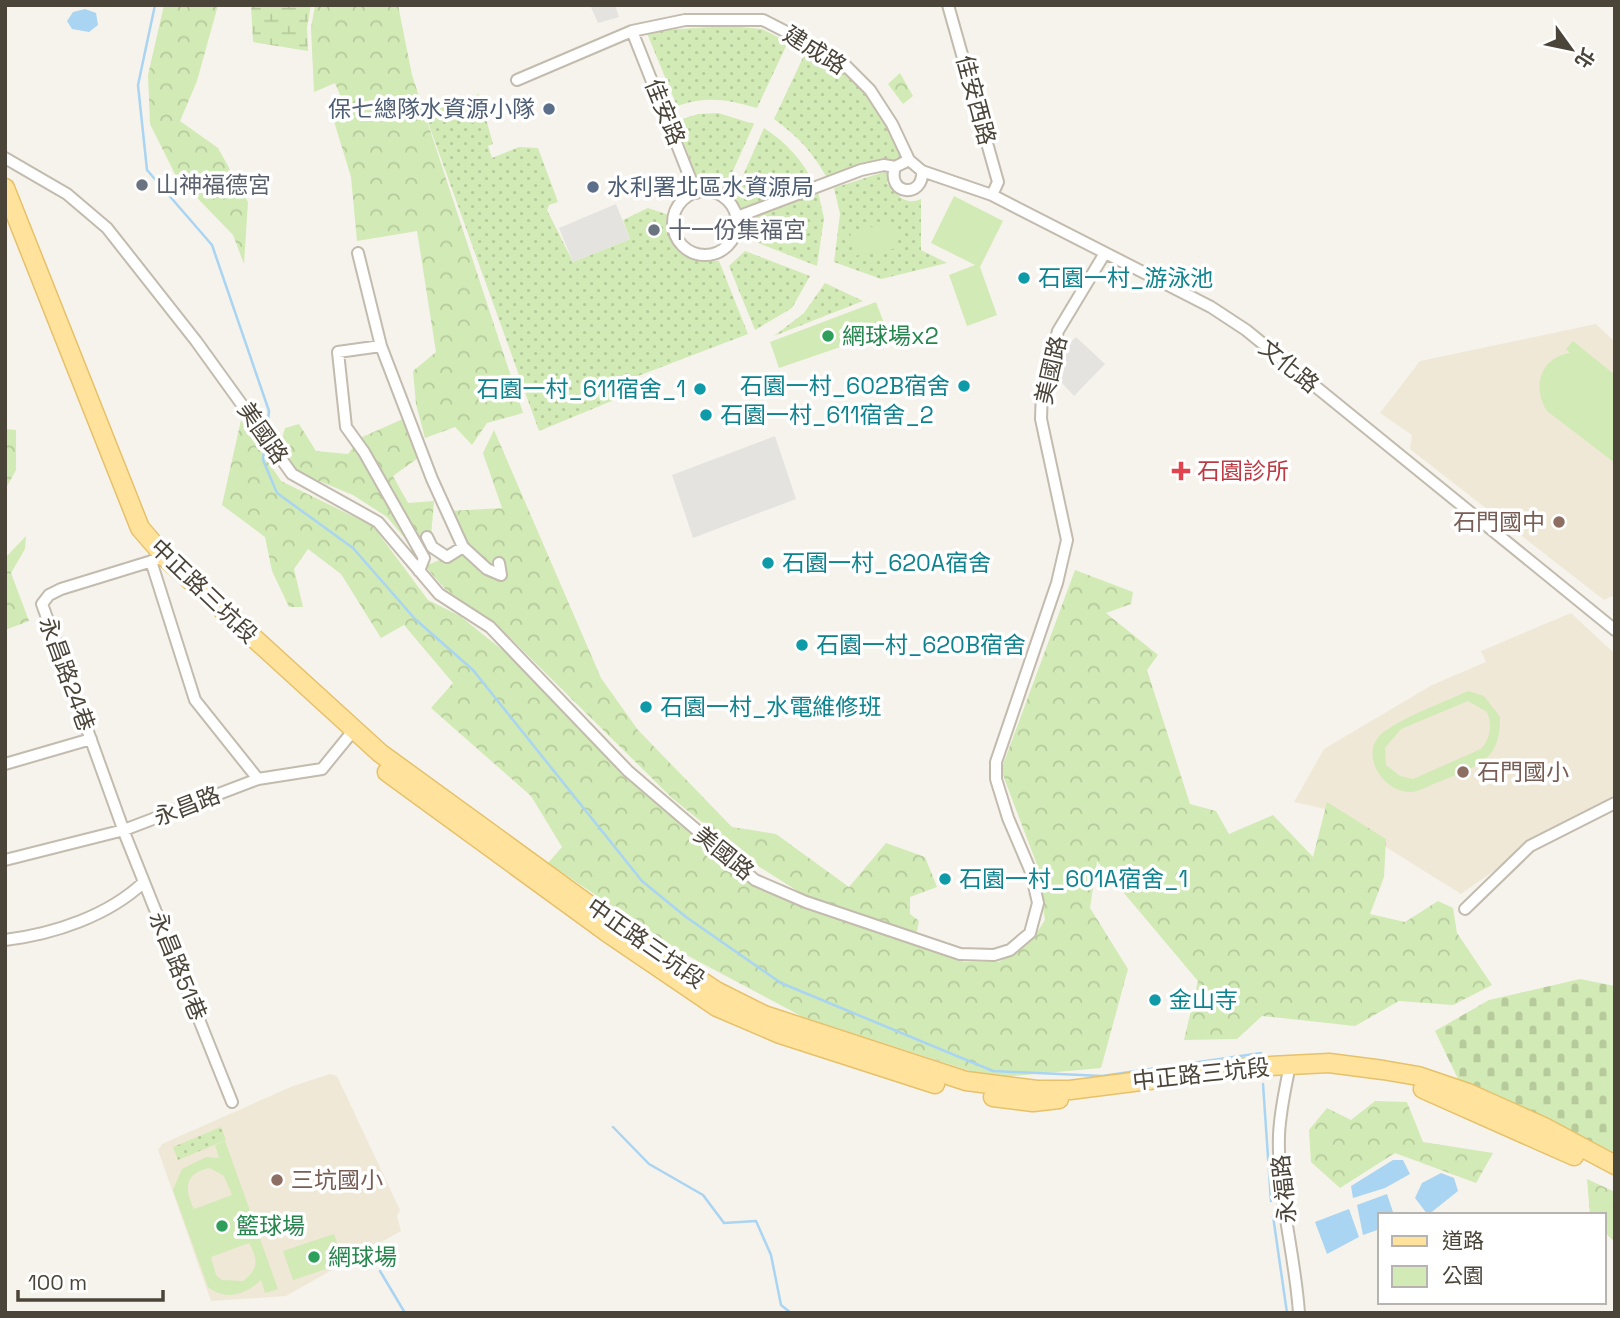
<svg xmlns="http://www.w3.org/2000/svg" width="1620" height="1318" viewBox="0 0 1620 1318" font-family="'Space Grotesk','Noto Sans TC',sans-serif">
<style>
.education{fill:#efe8d6}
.green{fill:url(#green-dots)}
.forest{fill:url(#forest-crowns)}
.wetland{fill:url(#wetland-marsh)}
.cemetery{fill:url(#cemetery-stones)}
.pitch{fill:#d2eab5;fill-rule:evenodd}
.parking{fill:#e5e3e0}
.water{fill:#a9d4f2}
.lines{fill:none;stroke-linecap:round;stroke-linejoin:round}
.stream{stroke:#a9d4f2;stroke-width:2.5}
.minor-casing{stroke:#c2bbae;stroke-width:14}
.primary-casing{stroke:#e6c16a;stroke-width:21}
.minor{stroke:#fff;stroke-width:10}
.primary{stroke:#ffe39c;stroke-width:18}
.service-dot{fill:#5c6f8a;stroke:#fff;stroke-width:2.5}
.worship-dot{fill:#6b7280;stroke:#fff;stroke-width:2.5}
.culture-dot{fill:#0f9aa8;stroke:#fff;stroke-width:2.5}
.leisure-dot{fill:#2e9e5b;stroke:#fff;stroke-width:2.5}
.health-dot{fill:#e0444e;stroke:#fff;stroke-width:2.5}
.education-dot{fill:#8d6e63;stroke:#fff;stroke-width:2.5}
.labels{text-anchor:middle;stroke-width:7;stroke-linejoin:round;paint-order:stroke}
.street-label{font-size:23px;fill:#4b4439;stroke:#fff}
.service-label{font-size:23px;fill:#4e5e75;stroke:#fff;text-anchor:end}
.worship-label{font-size:23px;fill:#5b616d;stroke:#fff;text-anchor:start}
.culture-label{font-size:23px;fill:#0d838f;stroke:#fff;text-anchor:start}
.leisure-label{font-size:23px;fill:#27864d;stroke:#fff;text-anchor:start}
.health-label{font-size:23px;fill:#be3a42;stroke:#fff;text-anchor:start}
.education-label{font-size:23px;fill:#785e54;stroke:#fff;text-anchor:start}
</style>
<defs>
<pattern id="green-dots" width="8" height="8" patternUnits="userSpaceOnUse" patternTransform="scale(1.75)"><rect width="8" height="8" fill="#d2eab5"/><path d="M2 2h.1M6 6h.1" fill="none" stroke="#b6ca9c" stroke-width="1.8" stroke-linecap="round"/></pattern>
<pattern id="forest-crowns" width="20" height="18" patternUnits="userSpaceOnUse" patternTransform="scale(1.75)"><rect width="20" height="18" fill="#d2eab5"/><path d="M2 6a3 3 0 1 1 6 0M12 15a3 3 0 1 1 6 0" fill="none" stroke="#b6ca9c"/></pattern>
<pattern id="wetland-marsh" width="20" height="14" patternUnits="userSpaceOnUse" patternTransform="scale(1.75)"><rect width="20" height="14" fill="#d2eab5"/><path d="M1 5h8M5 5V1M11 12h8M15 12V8" fill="none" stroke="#b6ca9c"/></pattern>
<pattern id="cemetery-stones" width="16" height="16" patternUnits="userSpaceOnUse" patternTransform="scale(1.75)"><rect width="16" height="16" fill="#d2eab5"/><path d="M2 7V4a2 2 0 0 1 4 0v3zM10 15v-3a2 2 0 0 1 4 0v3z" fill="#b6ca9c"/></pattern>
</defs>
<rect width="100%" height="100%" fill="#f6f3ec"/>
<path class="education" d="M1596 324 1615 342V595L1604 600 1410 449 1412 435 1380 413 1420 361Z
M1571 613 1615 654V795L1555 828 1461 894 1325 809 1294 802 1324 749 1432 685 1486 662 1481 651Z
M330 1074 337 1076 400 1210 397 1216 401 1231 286 1296 211 1301 158 1150 162 1144 293 1086Z"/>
<path class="green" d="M728 26 762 29 788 42 757 108C726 99 707 96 677 106L646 31Z
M807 49C861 80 878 105 903 161L827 178C813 153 798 136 774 119Z
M479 94 493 144 488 146 492 158 519 147 538 148 558 202 549 205 547 210 573 262 630 239 623 220 648 208 680 219C674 246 692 262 719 261L748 334 609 387 614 400 539 431 425 114Z
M718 113 754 124 723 193 702 191 676 121 698 114Z
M764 128C787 143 801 159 814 183L744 211 733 198Z
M884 172 889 174 887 183C897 195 905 206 921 199V250L947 263 881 279 834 262 840 214 834 188Z
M818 192 824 218 817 266 748 239 747 220Z
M745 251 810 276 792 308 755 330 729 266Z
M825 283 863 301 774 336 804 313Z
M221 1127 226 1140 178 1160 173 1147Z"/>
<path class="forest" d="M164 5H218L197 81 180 121 218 148 248 202 244 264 233 235 176 176 150 124 148 75Z
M315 5H398L412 75 523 413 487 423 472 445 455 427 425 438 416 404 413 371 436 352 417 231 357 241 351 177 333 118 347 111 335 83 314 92 311 28Z
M900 73 913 96 903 104 888 84Z
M403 419 422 455 393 476 408 503 434 501 431 537 418 554 387 517 353 495 295 471 279 449 285 428 299 424 316 451 348 454 360 438Z
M241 420 281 481 373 526 428 600 460 616 515 660 699 839 808 909 964 962H999L1032 940 1045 920 1036 862 1001 770 1075 570 1133 592 1131 604 1106 613 1158 655 1147 670 1190 804 1216 811 1229 834 1273 815 1313 857 1327 802 1386 839 1384 877 1370 914 1405 922 1438 901 1453 908 1457 933 1492 985 1453 1005 1399 1001 1355 1026 1262 1016 1237 1039 1184 1040 1198 981 1097 861 1090 908 1128 969 1101 1068 992 1078 803 1017 679 951 548 863 562 847 531 796 431 708 453 683 404 625 381 638 341 574 308 549 294 569 303 607H289L272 571 265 537 222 505Z
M5 429 16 430V470L5 490Z
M494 430 601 678 638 730 732 827 776 834 849 887 886 843 925 857 937 887 910 897V914L919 921 916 936 812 900 750 861 672 798 500 628 445 589 425 566 461 551 450 511 502 508 483 453Z
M26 536 25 549 11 573 29 621 5 630V558Z
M1375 1101 1407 1102 1423 1142 1493 1153 1476 1183 1395 1153 1340 1188 1311 1162 1309 1130 1327 1108 1351 1120Z
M1587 1179 1615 1192V1242L1604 1232V1215H1590Z"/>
<path class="wetland" d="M251 5H311L307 27 308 51 253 42Z"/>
<path class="cemetery" d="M1580 979 1615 986V1153L1564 1127 1460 1083 1435 1031 1489 1000Z"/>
<path class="pitch" d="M954 196 1003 221 980 267 997 315 967 326 949 275 975 265 931 243Z
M893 223 898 248 854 256 850 231Z
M876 302 887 331 779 368 770 342Z
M1573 341 1615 375V463L1547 411C1532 388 1540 357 1570 353L1566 349Z
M1468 691 1484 696 1500 717C1501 762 1476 766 1441 781 1432 784 1419 792 1410 792 1381 792 1357 750 1385 731 1409 714 1441 704 1468 691ZM1468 701 1487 712C1493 726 1490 738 1481 749L1413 779 1400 776 1386 765 1385 748 1401 729Z
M225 1141 278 1289 265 1293 261 1280C245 1295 226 1301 208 1287L173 1190 182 1169 206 1157 219 1158 215 1145ZM210 1168 224 1176 232 1195 194 1209C184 1189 184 1173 210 1168ZM249 1243C258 1259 259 1269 243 1281L222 1280 216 1275 211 1257Z
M334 1234 344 1263 293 1280 283 1251Z"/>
<path class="parking" d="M590 5H615L619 17 598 23Z
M616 204 630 239 573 262 559 228Z
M1076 337 1105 364 1074 396 1050 370 1053 359Z
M775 436 796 499 693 538 672 475Z"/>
<path class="water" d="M85 9 96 13 98 25 89 32 72 29 67 21 73 12Z
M1393 1160H1403L1410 1174 1385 1188 1353 1198 1351 1186Z
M1441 1173 1454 1178 1458 1191 1428 1215 1415 1198 1422 1183Z
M1387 1194 1394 1215H1380V1229L1363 1235 1357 1205Z
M1349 1209 1359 1237 1327 1254 1315 1222Z"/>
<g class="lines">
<path class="stream" d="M155 5 138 85 147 170 212 245 269 411 267 431
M265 445 263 460 277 493 353 548 415 619 473 670 642 881 686 917 781 983 993 1071 1102 1076 1261 1053V1058
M1263 1084 1271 1201
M613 1127 649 1164 703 1195 724 1223 756 1221 771 1255 781 1305 791 1313
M1273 1216 1287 1313
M380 1271 405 1313"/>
<g class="minor-casing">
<path id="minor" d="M948 5 998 182 992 195
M632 31 696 193
M517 80 632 31 685 20H763L839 59 870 90 892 124 909 160
M5 158 67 194 107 228 196 341 292 474 378 522 439 594 490 627 628 771 755 880 806 902 960 954 994 955 1010 950 1030 933 1038 903 1031 872 1008 818 996 779V762L1057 583 1067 540 1041 419 1042 390 1058 331 1105 253
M922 171 992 195 1211 307 1246 330 1615 630
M673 223a32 32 0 1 1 64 0a32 32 0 1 1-64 0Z
M737 217 861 170 884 165 895 167 909 160 922 171C924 199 886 195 895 167
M358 253 381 346 338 352 346 427 364 452 424 558 419 571
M381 346 432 479 463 547 447 557 432 547 427 537
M463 547 487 569 501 575 499 563
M165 557 61 589 49 595 42 604 126 837 232 1102
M151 561 195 700 258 779
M5 764 91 739
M5 860 124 830 258 779 322 769 353 731
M1465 909 1530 846 1615 803
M5 940C54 934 108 916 144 882
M1290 1065C1285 1089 1280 1111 1279 1135 1277 1195 1295 1253 1299 1313"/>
</g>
<g class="primary-casing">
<path id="primary" d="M5 188 140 528 165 557 380 753 607 918 716 991 764 1015 966 1081 1037 1090H1070L1251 1067 1329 1063 1383 1070 1418 1076 1468 1093 1544 1127 1615 1165
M387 772 608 933 717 1007 780 1034 935 1084
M1423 1089 1574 1156
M993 1097 1033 1102 1059 1099"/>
</g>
<use href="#minor" class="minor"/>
<use href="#primary" class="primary"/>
</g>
<g class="service-dot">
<circle cx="549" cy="109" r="7"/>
<circle cx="593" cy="187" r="7"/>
</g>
<g class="worship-dot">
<circle cx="142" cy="185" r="7"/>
<circle cx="654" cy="230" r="7"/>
</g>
<g class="culture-dot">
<circle cx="1024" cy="278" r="7"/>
<circle cx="964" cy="386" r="7"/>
<circle cx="700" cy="389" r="7"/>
<circle cx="706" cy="415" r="7"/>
<circle cx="768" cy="563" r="7"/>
<circle cx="802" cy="645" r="7"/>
<circle cx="646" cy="707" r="7"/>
<circle cx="945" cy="879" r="7"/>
<circle cx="1155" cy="1000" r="7"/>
</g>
<g class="leisure-dot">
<circle cx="828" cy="336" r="7"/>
<circle cx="222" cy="1226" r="7"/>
<circle cx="314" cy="1257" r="7"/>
</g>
<path class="health-dot" d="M1177.5 460.5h7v7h7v7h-7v7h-7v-7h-7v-7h7z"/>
<g class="education-dot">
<circle cx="1559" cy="522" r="7"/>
<circle cx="1463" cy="772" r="7"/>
<circle cx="277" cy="1180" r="7"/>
</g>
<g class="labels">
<g class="street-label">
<text transform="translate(815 50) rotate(32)" y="8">建成路</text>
<text transform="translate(976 100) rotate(75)" y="8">佳安西路</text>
<text transform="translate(665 112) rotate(68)" y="8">佳安路</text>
<text transform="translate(1289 366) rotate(39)" y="8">文化路</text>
<text transform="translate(1051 370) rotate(-77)" y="8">美國路</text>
<text transform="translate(263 433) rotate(55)" y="8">美國路</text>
<text transform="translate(204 591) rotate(44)" y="8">中正路三坑段</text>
<text transform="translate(67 674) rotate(70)" y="8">永昌路24巷</text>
<text transform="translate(187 806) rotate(-21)" y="8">永昌路</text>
<text transform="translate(724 853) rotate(39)" y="8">美國路</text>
<text transform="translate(646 943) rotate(35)" y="8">中正路三坑段</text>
<text transform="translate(178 966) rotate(68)" y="8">永昌路51巷</text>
<text transform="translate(1201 1074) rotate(-6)" y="8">中正路三坑段</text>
<text transform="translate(1284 1189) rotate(-96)" y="8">永福路</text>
</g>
<g class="service-label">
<text x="535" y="117">保七總隊水資源小隊</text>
<text x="607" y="195" text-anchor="start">水利署北區水資源局</text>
</g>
<g class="worship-label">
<text x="156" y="193">山神福德宮</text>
<text x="668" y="238">十一份集福宮</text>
</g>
<g class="culture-label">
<text x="1038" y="286">石園一村_游泳池</text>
<text x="950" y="394" text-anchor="end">石園一村_602B宿舍</text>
<text x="686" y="397" text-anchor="end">石園一村_611宿舍_1</text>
<text x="720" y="423">石園一村_611宿舍_2</text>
<text x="782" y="571">石園一村_620A宿舍</text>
<text x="816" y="653">石園一村_620B宿舍</text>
<text x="660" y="715">石園一村_水電維修班</text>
<text x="959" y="887">石園一村_601A宿舍_1</text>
<text x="1169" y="1008">金山寺</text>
</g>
<g class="leisure-label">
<text x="842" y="344">網球場x2</text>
<text x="236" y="1234">籃球場</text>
<text x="328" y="1265">網球場</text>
</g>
<g class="health-label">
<text x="1197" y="479">石園診所</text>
</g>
<g class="education-label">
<text x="1545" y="530" text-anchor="end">石門國中</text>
<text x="1477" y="780">石門國小</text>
<text x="291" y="1188">三坑國小</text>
</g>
</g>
<rect width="1620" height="1318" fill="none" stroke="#4b4439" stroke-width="14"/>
<rect x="1378" y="1213" width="228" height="91" fill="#ffffff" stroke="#b7b4b0" stroke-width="2"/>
<rect x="1392" y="1236" width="35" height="10" fill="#ffe39c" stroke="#b7b4b0" stroke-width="2"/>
<text x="1442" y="1248" font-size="21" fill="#4b4439">道路</text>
<rect x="1392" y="1266" width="35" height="21" fill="#d2eab5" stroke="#b7b4b0" stroke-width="2"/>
<text x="1442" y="1283" font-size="21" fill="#4b4439">公園</text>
<g transform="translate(1571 49) rotate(123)" stroke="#ffffff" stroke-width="5" paint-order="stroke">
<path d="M0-5L12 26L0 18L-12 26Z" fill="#4b4439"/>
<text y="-10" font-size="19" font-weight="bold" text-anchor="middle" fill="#4b4439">北</text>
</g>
<path d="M18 1290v10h145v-10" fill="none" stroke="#4b4439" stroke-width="3.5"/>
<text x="28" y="1290" font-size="21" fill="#4b4439" stroke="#ffffff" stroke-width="5" paint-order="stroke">100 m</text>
</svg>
